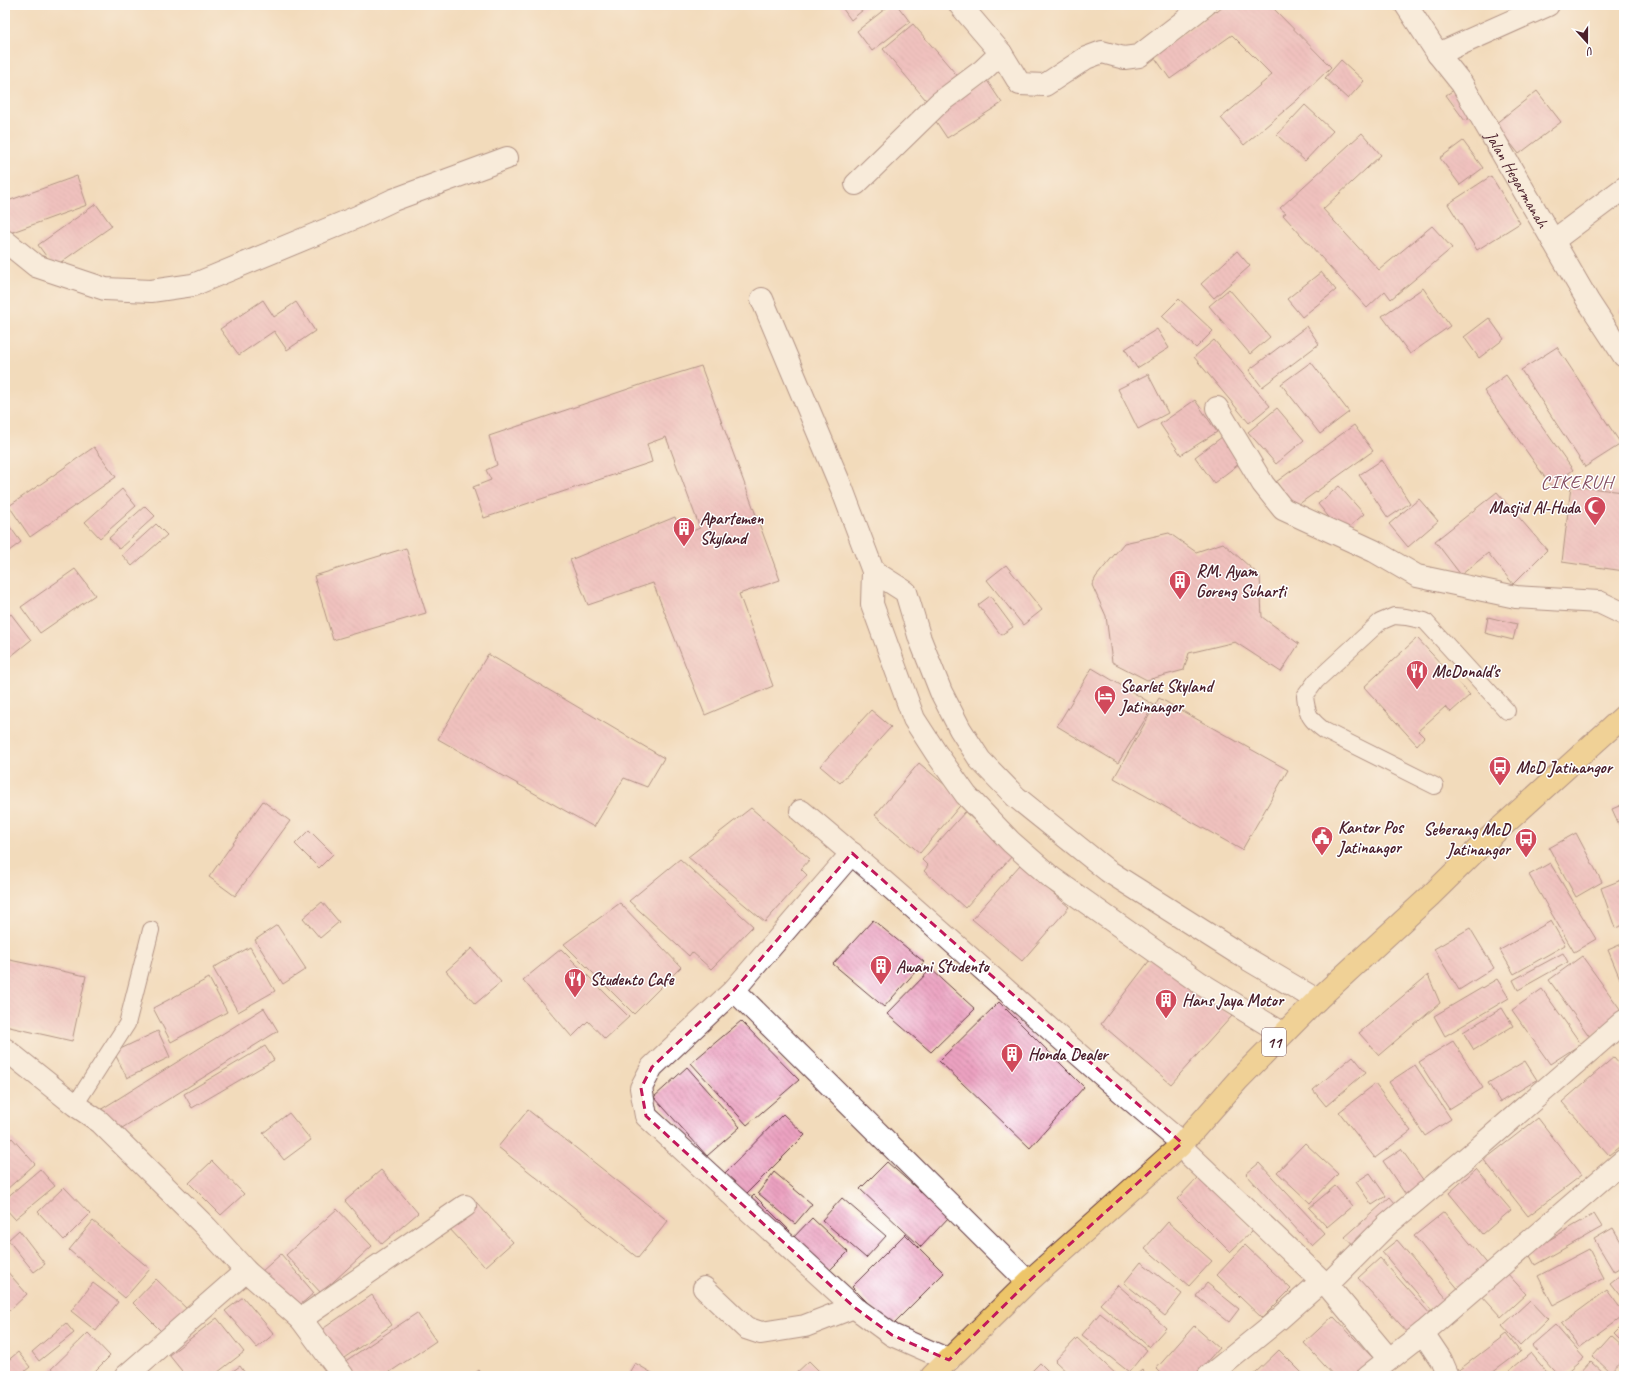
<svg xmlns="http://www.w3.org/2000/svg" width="1629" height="1381" viewBox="0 0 1629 1381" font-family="Caveat,sans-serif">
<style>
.building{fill:url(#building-back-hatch)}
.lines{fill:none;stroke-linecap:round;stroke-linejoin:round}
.lane-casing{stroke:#633b41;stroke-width:18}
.street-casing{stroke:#633b41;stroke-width:24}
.highway-casing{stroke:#633b41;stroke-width:24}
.lane{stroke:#fff;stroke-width:16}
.street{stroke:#fff;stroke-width:22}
.highway{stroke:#edc569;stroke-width:22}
.marked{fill:none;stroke:#c2185b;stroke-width:3;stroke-dasharray:8 5;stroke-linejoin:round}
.labels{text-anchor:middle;stroke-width:3;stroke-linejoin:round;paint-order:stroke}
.shield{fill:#fff;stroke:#80626b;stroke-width:1}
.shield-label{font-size:16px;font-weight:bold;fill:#4a1f2b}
.street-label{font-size:17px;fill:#4a1f2b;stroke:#fff}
.poi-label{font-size:17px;font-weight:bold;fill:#4a1f2b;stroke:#fff;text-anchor:start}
.quarter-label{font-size:19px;letter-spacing:1px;fill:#834d60;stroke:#fff}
</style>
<defs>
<pattern id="building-back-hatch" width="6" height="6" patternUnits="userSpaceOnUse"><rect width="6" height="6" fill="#eca2c1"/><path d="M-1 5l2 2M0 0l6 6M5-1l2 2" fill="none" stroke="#c1839d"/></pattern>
</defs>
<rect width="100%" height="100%" fill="#fff"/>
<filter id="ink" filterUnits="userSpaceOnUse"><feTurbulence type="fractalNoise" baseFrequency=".025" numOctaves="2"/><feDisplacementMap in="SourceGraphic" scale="8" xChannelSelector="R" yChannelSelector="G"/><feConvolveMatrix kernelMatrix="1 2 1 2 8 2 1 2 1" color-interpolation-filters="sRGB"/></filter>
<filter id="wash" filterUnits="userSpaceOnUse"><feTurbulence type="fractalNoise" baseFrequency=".012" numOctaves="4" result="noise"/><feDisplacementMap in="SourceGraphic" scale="16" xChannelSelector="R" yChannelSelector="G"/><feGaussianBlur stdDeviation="0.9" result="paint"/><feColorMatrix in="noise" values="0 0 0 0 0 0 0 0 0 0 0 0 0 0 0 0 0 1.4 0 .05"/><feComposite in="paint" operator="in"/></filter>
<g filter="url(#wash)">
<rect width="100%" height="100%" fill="#f2dbbb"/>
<g id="blocks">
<path class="building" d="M840 5H869L851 20Z
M890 5H897L910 22 872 51 857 31Z
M1225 5H1270L1331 67 1297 100 1244 145 1221 118 1272 75 1232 35 1170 79 1153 55 1216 11 1217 12Z
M913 24 961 80 931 106 883 49Z
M1341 60 1364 81 1348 99 1325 78Z
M986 79 1002 103 947 138 931 114Z
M1459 87 1477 112 1465 121 1446 95Z
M1537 91 1561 122 1519 154 1495 124Z
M1305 105 1333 131 1305 161 1277 135Z
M1362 133 1381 155 1323 209 1379 270 1432 226 1452 248 1391 299 1385 291 1367 308 1283 215 1286 213 1280 208Z
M1463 141 1483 168 1460 185 1440 158Z
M77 176 87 205 7 234 5 228V202Z
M1491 176 1520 223 1477 250 1448 204Z
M96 204 112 226 54 267 38 245Z
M1237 251 1250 266 1214 298 1201 284Z
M1321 272 1336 290 1302 317 1287 299Z
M1423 288 1450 326 1410 354 1382 316Z
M1229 289 1270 337 1250 354 1209 306Z
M1179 299 1213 331 1196 348 1162 316Z
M263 300 274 317 296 302 315 331 287 350 274 331 239 355 220 329Z
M1624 306V317L1619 311Z
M1489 318 1504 339 1479 358 1464 337Z
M1307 326 1319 344 1262 387 1249 370Z
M1157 329 1169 348 1137 368 1125 349Z
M1214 340 1270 406 1249 423 1194 357Z
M1557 347 1621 444 1585 467 1521 370Z
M1311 362 1349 412 1320 434 1281 384Z
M701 366 780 580 739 594 773 686 705 715 653 583 588 605 570 560 675 517 682 535 700 528 666 437 647 444 652 462 484 518 473 487 491 480 486 470 497 465 489 436 646 383Z
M1148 374 1168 413 1138 429 1118 389Z
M1506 375 1573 470 1551 486 1484 391Z
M1195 400 1217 432 1181 455 1160 424Z
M1277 408 1304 440 1276 464 1248 432Z
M1354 425 1373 451 1295 507 1276 482Z
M1226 434 1244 460 1214 483 1195 457Z
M94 447 116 477 30 537 9 506Z
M1382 460 1410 503 1388 518 1359 475Z
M1339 486 1364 514 1342 533 1318 504Z
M1571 486 1624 492V571L1562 562Z
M122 489 136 506 100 538 85 522Z
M1497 492 1547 550 1513 584 1488 553 1461 575 1435 541Z
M1419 499 1438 521 1408 547 1389 524Z
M145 506 155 516 119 549 109 538Z
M5 520 21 542 5 554Z
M156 524 167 535 132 566 122 555Z
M1169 533 1196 552 1223 543 1260 576 1262 617 1299 644 1281 672 1235 642 1189 653 1184 670 1147 680 1112 662 1106 616 1092 585 1096 577 1124 543Z
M406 548 426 613 333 640 314 576Z
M1006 565 1042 610 1023 625 987 580Z
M75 569 95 595 40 633 21 607Z
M990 596 1013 627 1001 635 978 605Z
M11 614 31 640 5 661V619Z
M1488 617 1517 624 1513 640 1485 633Z
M1417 638 1470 695 1451 712 1445 707 1418 731 1424 737 1417 745 1364 687Z
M488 654 664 758 647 787 624 778 594 827 438 739Z
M1092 668 1154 705 1118 763 1057 726Z
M1159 698 1288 770 1242 850 1114 778Z
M871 710 891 727 840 783 820 766Z
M919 763 964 801 920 853 875 815Z
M263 801 290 821 235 896 209 877Z
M1624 804V836L1612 809Z
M751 808 810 859 801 869 807 875 765 922 688 857Z
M965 812 1013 855 965 908 924 871 928 866 922 860Z
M309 830 333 854 319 868 295 844Z
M1576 833 1602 882 1576 897 1549 848Z
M680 859 753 926 711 969 692 952 689 956 629 901Z
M1550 863 1596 939 1574 952 1529 875Z
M1020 865 1069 907 1022 961 972 919Z
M1624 879V925L1615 928 1601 888Z
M322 902 339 922 320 938 303 918Z
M620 903 681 967 634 1014 564 944Z
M873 920 924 962 884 1007 833 964Z
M1551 921 1565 945 1514 974 1500 950Z
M277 925 306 969 283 984 255 940Z
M1470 928 1494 968 1459 990 1434 949Z
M1624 943V979L1621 981 1608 950Z
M250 947 275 991 238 1012 213 968Z
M472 948 501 982 475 1004 446 971Z
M561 949 629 1017 605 1039 588 1021 572 1037 523 980Z
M1563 953 1568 962 1518 990 1513 980Z
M1153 956 1232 1016 1171 1084 1101 1024Z
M1582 956 1623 1013 1590 1037 1549 980Z
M5 959 86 976 72 1041 5 1026Z
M931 969 975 1009 931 1052 887 1014Z
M1428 975 1440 1003 1379 1055 1359 1033Z
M209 978 227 1012 171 1042 153 1008Z
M1497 979 1509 998 1445 1036 1434 1016Z
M1542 989 1581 1044 1550 1064 1512 1010Z
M999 1002 1084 1087 1030 1148 939 1061Z
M264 1008 278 1031 114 1133 100 1110Z
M1502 1008 1513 1026 1474 1050 1463 1032Z
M741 1021 799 1080 747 1125 691 1063Z
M158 1031 170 1057 127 1078 114 1052Z
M1453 1041 1483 1088 1449 1109 1419 1062Z
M265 1046 274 1060 192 1108 184 1094Z
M1353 1056 1366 1072 1326 1106 1313 1090Z
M1614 1057 1624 1069V1143L1609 1155 1562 1102Z
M1525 1061 1537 1080 1500 1102 1488 1083Z
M1415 1065 1451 1119 1425 1136 1389 1082Z
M687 1067 740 1127 707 1156 654 1097Z
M1375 1084 1411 1131 1375 1158 1339 1112Z
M528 1110 668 1221 638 1258 498 1147Z
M289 1113 311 1140 284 1160 263 1133Z
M783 1114 805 1135 745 1195 724 1174Z
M1538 1118 1582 1175 1528 1216 1484 1160Z
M12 1138 35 1164 5 1191V1145Z
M1305 1143 1338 1174 1310 1203 1277 1172Z
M1401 1149 1429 1188 1410 1201 1383 1161Z
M212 1161 244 1194 221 1215 189 1183Z
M887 1162 949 1217 921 1247 860 1189Z
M1259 1163 1325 1234 1312 1246 1246 1174Z
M40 1169 55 1186 15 1219 5 1208V1199Z
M1476 1169 1511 1210 1483 1234 1449 1193Z
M381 1170 418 1213 382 1244 345 1201Z
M774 1172 812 1204 795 1224 758 1193Z
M1370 1173 1386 1196 1372 1205 1356 1182Z
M1199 1176 1253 1230 1230 1252 1177 1199Z
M1335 1186 1352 1206 1327 1227 1309 1208Z
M64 1187 90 1214 64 1240 38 1212Z
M754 1195 790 1231 782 1238 746 1203Z
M1390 1197 1401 1210 1357 1250 1345 1237Z
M842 1198 886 1236 866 1258 822 1220Z
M476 1202 513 1242 485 1267 448 1227Z
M337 1209 372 1246 321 1293 286 1255Z
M1444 1212 1490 1267 1460 1291 1414 1236Z
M1594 1214 1602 1227 1535 1265 1528 1252Z
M812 1218 848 1252 827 1273 791 1240Z
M93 1221 150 1269 125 1298 69 1250Z
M1168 1222 1212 1261 1189 1286 1145 1248Z
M1613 1228 1624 1247V1266L1614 1272 1594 1239Z
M19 1230 45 1264 34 1272 8 1240Z
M905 1234 944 1273 891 1326 852 1287Z
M1397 1240 1448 1300 1433 1312 1382 1252Z
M1245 1245 1291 1289 1262 1318 1217 1275Z
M1589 1249 1604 1278 1553 1305 1538 1276Z
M281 1254 314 1293 294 1310 261 1272Z
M1380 1258 1431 1315 1410 1335 1358 1278Z
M1141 1262 1182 1294 1165 1316 1124 1283Z
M5 1269 27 1294 9 1311 5 1307Z
M1624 1272V1301L1610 1283Z
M1507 1273 1526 1294 1501 1317 1481 1295Z
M156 1279 190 1312 166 1336 133 1303Z
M93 1283 118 1302 96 1331 71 1311Z
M1207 1283 1239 1309 1229 1322 1196 1296Z
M1118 1285 1166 1328 1149 1347 1100 1304Z
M1607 1290 1624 1313V1315L1579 1348 1561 1324Z
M372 1295 392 1325 341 1360 321 1330Z
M243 1297 274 1334 257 1348 225 1311Z
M1530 1300 1548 1319 1520 1346 1502 1326Z
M417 1313 436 1341 384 1376H353L344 1362Z
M1100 1313 1147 1350 1129 1372 1082 1335Z
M1333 1316 1373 1358 1355 1376H1334L1304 1343Z
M217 1318 244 1352 213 1376H186L169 1355Z
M66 1323 74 1333 39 1361 32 1352Z
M1624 1324V1344L1614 1334Z
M1555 1325 1584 1358 1563 1376H1559L1532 1345Z
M1194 1326 1219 1348 1194 1376H1163L1156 1369Z
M88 1333 110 1356 90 1376H51L47 1373Z
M1506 1334 1520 1352 1488 1376H1451Z
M1611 1336 1624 1348V1359L1611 1373 1593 1356Z
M1077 1338 1118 1376H1071L1055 1361Z
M1279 1350 1305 1376 1253 1375Z
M18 1352 30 1367 19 1376H5V1363Z
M1531 1353 1550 1376H1513L1509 1371Z
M809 1361 824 1376H793Z
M1591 1361 1603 1372 1600 1376H1577Z
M635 1363 657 1376H627Z
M1040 1363 1053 1376H1027Z
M240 1366 247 1376H226Z
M1624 1369V1376H1616Z
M479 1370 484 1376H471Z
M1142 1370 1147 1376H1135Z"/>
</g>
</g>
<g filter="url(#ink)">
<use href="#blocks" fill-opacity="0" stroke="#633b41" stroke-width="1"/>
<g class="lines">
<g class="lane-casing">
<path id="lane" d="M1435 786 1325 731C1310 720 1307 715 1305 696L1316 681 1380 622 1394 616 1406 617 1425 621 1507 711
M75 1105 127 1024 151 930"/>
</g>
<g class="street-casing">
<g id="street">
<path d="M960 5 1001 53"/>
<path id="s1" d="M1406 5 1438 54 1462 84 1588 301 1624 356"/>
<path d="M1438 54 1548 5"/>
<path d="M856 184 939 103 983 70 1001 53 1020 84 1045 85 1086 58 1102 52 1124 58 1139 56 1205 5"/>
<path d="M5 241 36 266 105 289 151 291 193 285 357 217 393 200 507 158"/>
<path d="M1553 241 1624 188"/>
<path d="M762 299 842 489 873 571 872 604 914 719 936 753 966 795 1011 842 1052 878 1200 983 1282 1033"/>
<path d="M1217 408 1263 484 1283 509 1374 551 1417 576 1516 597 1599 602 1624 614"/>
<path d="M873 571 906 592 920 639 941 692 960 729 980 760 1016 797 1108 871 1239 954 1317 1000"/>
<path d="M801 811C931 918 1052 1036 1182 1143"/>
<path d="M852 853 734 990 652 1067 641 1088 646 1116 854 1307 892 1335 949 1360"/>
<path d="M734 990 1028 1282"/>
<path d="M5 1049 75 1105 100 1122 206 1227 246 1271 301 1319 343 1376"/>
<path d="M1180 1146 1322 1281"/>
<path d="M1327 1285 1389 1359"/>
<path d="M704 1288 746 1328 761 1333 805 1326 854 1307"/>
<path d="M301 1319 465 1206"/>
<path d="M1423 1333 1441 1360 1448 1376"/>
<path d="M126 1376 246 1271"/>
<path d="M1209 1376 1278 1320 1322 1281 1327 1285 1387 1225 1469 1156 1624 1021"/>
<path d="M1368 1376 1423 1333 1624 1160"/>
</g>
</g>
<g class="highway-casing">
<path id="highway" d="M932 1376 1028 1282 1180 1146 1238 1080 1317 1000 1430 896 1488 839 1624 716"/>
</g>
<use href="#lane" class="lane"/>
<use href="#street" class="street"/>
<use href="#highway" class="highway"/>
</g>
</g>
<path d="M0 0H1629V1381H0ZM852 853 1182 1143 1028 1282 949 1360 892 1335 854 1307 646 1116 641 1088 652 1067 734 990Z" fill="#f2dbbb" fill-opacity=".55" fill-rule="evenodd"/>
<path class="marked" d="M852 853 1182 1143 1028 1282 949 1360 892 1335 854 1307 646 1116 641 1088 652 1067 734 990Z"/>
<defs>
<g id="mosque-pin" transform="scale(1.15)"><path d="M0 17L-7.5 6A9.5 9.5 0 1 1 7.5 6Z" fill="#d1495b" stroke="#fff"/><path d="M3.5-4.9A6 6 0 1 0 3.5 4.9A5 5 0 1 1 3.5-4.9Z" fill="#fff"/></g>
<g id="building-pin" transform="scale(1.15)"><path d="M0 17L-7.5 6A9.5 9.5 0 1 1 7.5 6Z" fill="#d1495b" stroke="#fff"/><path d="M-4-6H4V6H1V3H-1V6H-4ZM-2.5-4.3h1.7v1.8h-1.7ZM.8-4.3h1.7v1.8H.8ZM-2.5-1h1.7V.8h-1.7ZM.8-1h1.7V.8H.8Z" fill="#fff"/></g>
<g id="restaurant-pin" transform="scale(1.15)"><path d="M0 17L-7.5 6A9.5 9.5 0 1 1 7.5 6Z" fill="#d1495b" stroke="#fff"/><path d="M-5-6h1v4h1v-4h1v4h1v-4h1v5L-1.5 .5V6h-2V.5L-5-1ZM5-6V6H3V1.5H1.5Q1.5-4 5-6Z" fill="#fff"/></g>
<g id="hotel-pin" transform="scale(1.15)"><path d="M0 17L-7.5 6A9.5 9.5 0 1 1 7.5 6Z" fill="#d1495b" stroke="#fff"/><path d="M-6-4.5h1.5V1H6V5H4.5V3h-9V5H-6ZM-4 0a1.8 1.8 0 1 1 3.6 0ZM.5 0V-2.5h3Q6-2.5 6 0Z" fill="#fff"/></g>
<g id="bus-pin" transform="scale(1.15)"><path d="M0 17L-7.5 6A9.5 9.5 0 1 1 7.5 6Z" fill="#d1495b" stroke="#fff"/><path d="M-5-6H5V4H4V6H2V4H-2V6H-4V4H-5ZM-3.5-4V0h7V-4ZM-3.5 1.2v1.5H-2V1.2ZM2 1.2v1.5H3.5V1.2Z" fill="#fff"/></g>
<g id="civic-pin" transform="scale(1.15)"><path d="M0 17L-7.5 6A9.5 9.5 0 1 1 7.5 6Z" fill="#d1495b" stroke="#fff"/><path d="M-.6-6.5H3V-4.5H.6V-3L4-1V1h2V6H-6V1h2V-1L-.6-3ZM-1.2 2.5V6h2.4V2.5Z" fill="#fff"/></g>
</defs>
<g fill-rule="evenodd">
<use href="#mosque-pin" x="1595" y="507"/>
<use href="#building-pin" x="684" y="528"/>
<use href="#building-pin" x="1180" y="581"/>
<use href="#restaurant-pin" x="1417" y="671"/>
<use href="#hotel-pin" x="1105" y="696"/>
<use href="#bus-pin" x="1500" y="767"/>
<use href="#civic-pin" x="1322" y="837"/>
<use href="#bus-pin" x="1526" y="839"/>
<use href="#building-pin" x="881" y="966"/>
<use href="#restaurant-pin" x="575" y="979"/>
<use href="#building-pin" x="1166" y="1000"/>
<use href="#building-pin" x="1012" y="1054"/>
</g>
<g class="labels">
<rect class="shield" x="1262" y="1028" width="24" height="28" rx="3"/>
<g class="shield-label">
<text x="1274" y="1048">11</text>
</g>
<g class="street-label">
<text dy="6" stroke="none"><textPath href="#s1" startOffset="207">Jalan Hegarmanah</textPath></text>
</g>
<g class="poi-label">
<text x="1580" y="513" text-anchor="end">Masjid Al-Huda</text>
<text x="700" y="524">Apartemen<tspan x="700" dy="20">Skyland</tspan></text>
<text x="1196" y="577">RM. Ayam<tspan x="1196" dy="20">Goreng Suharti</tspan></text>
<text x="1432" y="677">McDonald's</text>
<text x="1120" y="692">Scarlet Skyland<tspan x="1120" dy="20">Jatinangor</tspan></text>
<text x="1516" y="773">McD Jatinangor</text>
<text x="1338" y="833">Kantor Pos<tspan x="1338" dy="20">Jatinangor</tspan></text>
<text x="1510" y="835" text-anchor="end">Seberang McD<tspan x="1510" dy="20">Jatinangor</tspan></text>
<text x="896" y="972">Awani Studento</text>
<text x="590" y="985">Studento Cafe</text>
<text x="1182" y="1006">Hans Jaya Motor</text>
<text x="1028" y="1060">Honda Dealer</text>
</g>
<g class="quarter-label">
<text x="1577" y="488">CIKERUH</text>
</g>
</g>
<rect width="1629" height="1381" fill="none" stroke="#fff" stroke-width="20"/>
<g transform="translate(1587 42) rotate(159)" stroke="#ffffff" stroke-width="3" paint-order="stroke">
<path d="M0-3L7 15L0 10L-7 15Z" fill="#4a1f2b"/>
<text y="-6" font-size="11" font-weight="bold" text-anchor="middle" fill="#4a1f2b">U</text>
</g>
</svg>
